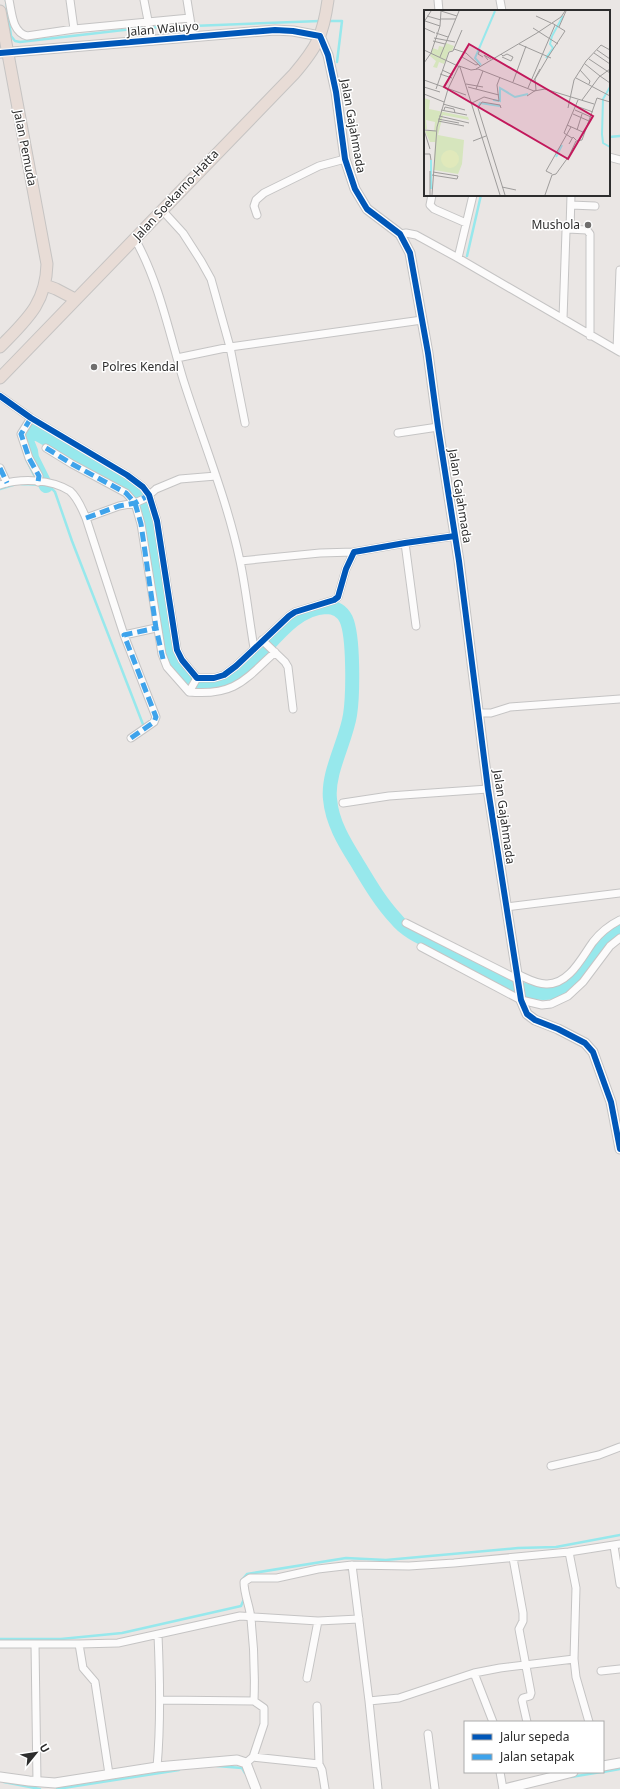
<svg xmlns="http://www.w3.org/2000/svg" width="620" height="1789" viewBox="0 0 620 1789" font-family="'Noto Sans',sans-serif">
<style>
.lines{fill:none;stroke-linecap:round;stroke-linejoin:round}
.stream{stroke:#97e8ec;stroke-width:2.5}
.river{stroke:#97e8ec;stroke-width:14}
.minor-casing{stroke:#c5c4c4;stroke-width:9}
.tertiary-casing{stroke:#c5c4c4;stroke-width:11}
.trunk-casing{stroke:#c6c4c3;stroke-width:13}
.minor{stroke:#fcfbfb;stroke-width:7}
.tertiary{stroke:#fcfbfb;stroke-width:9}
.trunk{stroke:#e8dcd6;stroke-width:11}
.quiet{stroke:#3ea3eb;stroke-width:5;stroke-dasharray:10 5;stroke-linecap:butt}
.cycleway-casing{stroke:#fff;stroke-width:8}
.cycleway{stroke:#0057b8;stroke-width:6}
.poi-dot{fill:#6f6e6d;stroke:#fff;stroke-width:1.5}
.labels{text-anchor:middle;stroke-width:3;stroke-linejoin:round;paint-order:stroke}
.street-label{font-size:12px;fill:#2d2d2d;stroke:#fff}
.poi-label{font-size:12px;fill:#2d2d2d;stroke:#fff;text-anchor:end}
.inset-river{fill:none;stroke:#97e8ec;stroke-width:2}
.inset-road{fill:none;stroke:#9e9c9b;stroke-width:1}
.view{fill:#c2185b;fill-opacity:0.15;stroke:#c2185b;stroke-width:2}
.inset-edge{fill:none;stroke:#2d2d2d;stroke-width:2}
</style>
<rect width="100%" height="100%" fill="#eae6e4"/>
<g class="lines">
<path class="stream" d="M6 0 11 36 15 41 20 42 141 28 320 21
M327 21H342L337 62
M609 137 620 136
M467 256 481 195
M21 484C31 485 49 483 55 492L72 541 144 727
M0 489 13 485
M242 1580 247 1574 346 1558 386 1560 518 1548 556 1547 620 1535
M0 1639H61L122 1633 241 1606 244 1599
M217 1766 242 1768 245 1773
M603 1772 620 1769
M571 1777 601 1772
M4 1782 40 1789
M57 1789 179 1770"/>
<path class="river" d="M46 486 32 458 31 451 25 436 28 429 120 480C126 484 134 489 139 495 149 509 149 529 152 545 157 581 162 668 196 687 212 683 226 681 241 672 266 654 290 608 326 607 335 607 342 611 346 619 354 636 353 696 350 715 346 741 327 773 330 799 332 822 344 842 356 861 368 881 380 902 396 919 407 933 427 940 442 948 465 961 489 973 513 986 579 1013 577 956 620 930"/>
<g class="minor-casing">
<path id="minor" d="M9 0C12 13 12 32 27 36L74 29 190 18
M70 0 74 29
M144 0 152 41
M187 0 193 37
M438 0 439 11
M500 0 502 11
M609 157 620 160
M432 195 430 205 434 209 466 223
M571 205 595 206
M162 210 183 233 201 261 211 279 230 347 245 423
M257 215 254 206 256 200 264 193 319 166 345 159
M570 229 571 195
M400 234 406 233 416 235 458 258 620 352
M135 239C159 282 169 332 183 379 202 439 227 499 240 561 246 589 249 619 254 648
M458 258 473 195
M563 319 566 231 568 229 587 230 590 234V336
M617 350 620 270
M177 358 230 347 422 320
M0 396 31 418 127 475 143 487 149 495 157 521 177 650 182 660 197 678H214L224 675 236 666 289 616 295 612 334 600 338 597 346 569 354 552 405 543 455 536
M31 418 21 434 29 458 39 476 38 482
M398 433 438 427
M46 448 72 464 126 493 135 503 141 524 162 654 167 667 189 692C234 696 244 681 275 652
M0 468 7 483
M0 485C21 478 51 479 70 491 78 498 82 509 86 518L124 635 156 717 154 722 131 738
M86 518 119 506 135 503 146 498 156 489 180 479 216 476
M405 543 416 626
M240 561 320 553 354 552
M124 635 156 628
M262 640 285 662 288 667 293 709
M189 692 197 678
M479 713H491L510 707 620 699
M343 803 389 796 488 789
M506 907 620 893
M406 923 517 979
M421 947 521 1000 542 1005 551 1004 568 996 583 982 610 946 620 938
M517 974C526 978 536 984 546 984 569 985 582 957 593 942 600 933 610 925 620 920
M551 1466 599 1455 620 1447
M614 1546 620 1584
M569 1552 576 1588 574 1659 576 1677 589 1722
M513 1558 523 1613V1621L519 1629 531 1693 530 1696 523 1698 522 1700 527 1722
M352 1565 369 1701 378 1789
M0 1644H79L118 1643 240 1616 318 1621 359 1619
M35 1644 37 1782
M79 1644 83 1668 95 1682 109 1774
M601 1671 620 1669
M474 1673 493 1722
M307 1678 318 1621
M161 1700 254 1701 264 1708V1724L253 1757 246 1763
M254 1701C255 1674 254 1646 251 1619 250 1606 244 1595 244 1582L250 1578H277L318 1569 352 1565 409 1566 454 1563 569 1552 620 1544
M369 1701 399 1698 474 1673 500 1668 574 1659
M317 1706 319 1764
M428 1734 435 1789
M253 1757 319 1764 322 1770 325 1789
M157 1767C161 1723 160 1680 158 1635
M500 1772 503 1789"/>
</g>
<g class="tertiary-casing">
<path id="tertiary" d="M0 53 275 30 293 31 320 36 328 55 336 92 345 159 355 189 367 209 400 234 410 253 428 353 438 427 459 561 488 789 521 1000 527 1014 535 1020 558 1029 585 1043 593 1052 611 1102 620 1149
M603 1766 620 1763
M0 1777 29 1781 55 1783 157 1767 237 1760 246 1763 256 1789
M504 1789 573 1772"/>
</g>
<g class="trunk-casing">
<path id="trunk" d="M0 11 47 264C46 304 26 320 0 347
M45 285 56 289 75 299
M0 378 294 74C317 47 323 36 328 0"/>
</g>
<use href="#minor" class="minor"/>
<use href="#tertiary" class="tertiary"/>
<use href="#trunk" class="trunk"/>
<path class="quiet" d="M31 418 21 434 29 458 39 476 38 482
M46 448 72 464 126 493 135 503 141 524 156 628 163 659
M0 468 7 483
M86 518 119 506 135 503 149 495
M131 738 154 722 156 717 124 635 156 628"/>
<g class="cycleway-casing">
<path id="cycleway" d="M0 53 275 30 293 31 320 36 328 55 336 92 345 159 355 189 367 209 400 234 410 253 428 353 438 427 459 561 488 789 521 1000 527 1014 535 1020 558 1029 585 1043 593 1052 611 1102 620 1149
M0 396 31 418 127 475 143 487 149 495 157 521 177 650 182 660 197 678H214L224 675 236 666 289 616 295 612 334 600 338 597 346 569 354 552 405 543 455 536"/>
</g>
<use href="#cycleway" class="cycleway"/>
</g>
<g class="poi-dot">
<circle cx="588" cy="225" r="4"/>
<circle cx="94" cy="367" r="4"/>
</g>
<g class="labels">
<g class="street-label">
<text transform="translate(163 29) rotate(-5)" y="4">Jalan Waluyo</text>
<text transform="translate(353 126) rotate(80)" y="4">Jalan Gajahmada</text>
<text transform="translate(25 148) rotate(79)" y="4">Jalan Pemuda</text>
<text transform="translate(176 195) rotate(-47)" y="4">Jalan Soekarno-Hatta</text>
<text transform="translate(460 496) rotate(81)" y="4">Jalan Gajahmada</text>
<text transform="translate(504 817) rotate(82)" y="4">Jalan Gajahmada</text>
</g>
<g class="poi-label">
<text x="580" y="229">Mushola</text>
<text x="102" y="371" text-anchor="start">Polres Kendal</text>
</g>
</g>
<g transform="translate(424 10)">
<rect width="186" height="186" fill="#eae6e4"/>
<path d="M22 33 30 36 28 41H25L20 54 15 52 13 58 9 57 12 51 6 46 9 38 14 40 15 36 20 37ZM0 88 6 90 5 99 44 107 45 110 19 105 14 125 40 130 38 154 34 164 10 160 11 132H6L1 121H10L11 112 2 110 3 119H0Z" fill="#d6e5bd"/>
<path d="M17 149a9 9 0 1 1 18 0a9 9 0 1 1-18 0Z" fill="#e1e9bb"/>
<path class="inset-river" d="M122 48 129 38 126 34 128 26 139 6M57 55 51 48 71 1M186 77 179 89 178 124 179 133 186 137M69 90 76 91V78L91 87 104 84M54 97 56 93 76 96M132 147 138 135M7 179V150"/>
<path class="inset-road" d="M17 1 33 6M3 6 17 10M112 6 127 13M17 9H32M1 11 16 16M0 12 7 1M135 17 142 1M0 18 11 23M109 18 134 34M12 23 24 27M10 28 31 32M9 31 21 34M95 34 127 48M30 39 42 43 56 56M0 40 36 57 76 185M173 40 186 49M7 43 16 16 17 1M170 43 186 54M77 44 79 46 83 44 89 47 87 51 78 47M16 47 35 1M38 47 52 55 54 54M59 47 54 44 56 40 69 48M124 47 141 21 128 13M165 49 186 63M64 50 60 45 67 49M0 53 7 43M161 54 176 66M52 59 113 23 137 7 141 1M18 60 29 65M156 60 166 71 165 74M16 64 28 68M176 66 186 73M152 68 186 86M0 70 42 85M89 72 102 36M109 72 116 59M42 74 59 77M0 77 16 82M44 77 75 85M104 78 131 15M12 79 25 42 29 41 38 20M52 79 59 61M0 84 20 92M103 86 112 80 111 69 124 47M158 90 175 67 186 59M48 93 60 87 75 91 73 75 76 67M19 94 41 100M152 96 169 102M77 98 76 95 58 92 54 98 81 185M144 98 150 70 162 51 177 35 186 40M17 100 43 105M20 100 21 97 30 99 31 103M151 100 167 107M149 104 165 111M15 106 45 113M14 109 35 113M14 111 40 116M143 115 161 123M0 120 6 139M0 120 12 121M153 120 158 104M148 128 140 123 154 90M49 131 62 126M145 134 149 127 152 130M0 144H6L7 150M128 164 122 161 147 117M8 165 33 169 34 166 9 162M78 177 92 180M6 185V161M8 185 13 117 24 79 35 56 47 60 54 59 110 81 121 79 170 94M121 185 128 165 132 164 145 146 152 131 158 130 173 88 186 92"/>
<path class="view" d="M45 34 169 106 144 149 20 77Z"/>
<rect width="186" height="186" class="inset-edge"/>
</g>
<rect x="464" y="1721" width="140" height="52" fill="#ffffff" stroke="#ababab"/>
<rect x="472" y="1734" width="20" height="6" fill="#0057b8" stroke="#ababab"/>
<text x="500" y="1741" font-size="12" fill="#2d2d2d">Jalur sepeda</text>
<rect x="472" y="1754" width="20" height="6" fill="#3ea3eb" stroke="#ababab"/>
<text x="500" y="1761" font-size="12" fill="#2d2d2d">Jalan setapak</text>
<g transform="translate(36 1753) rotate(60)" stroke="#ffffff" stroke-width="3" paint-order="stroke">
<path d="M0-3L7 15L0 10L-7 15Z" fill="#2d2d2d"/>
<text y="-6" font-size="11" font-weight="bold" text-anchor="middle" fill="#2d2d2d">U</text>
</g>
</svg>
